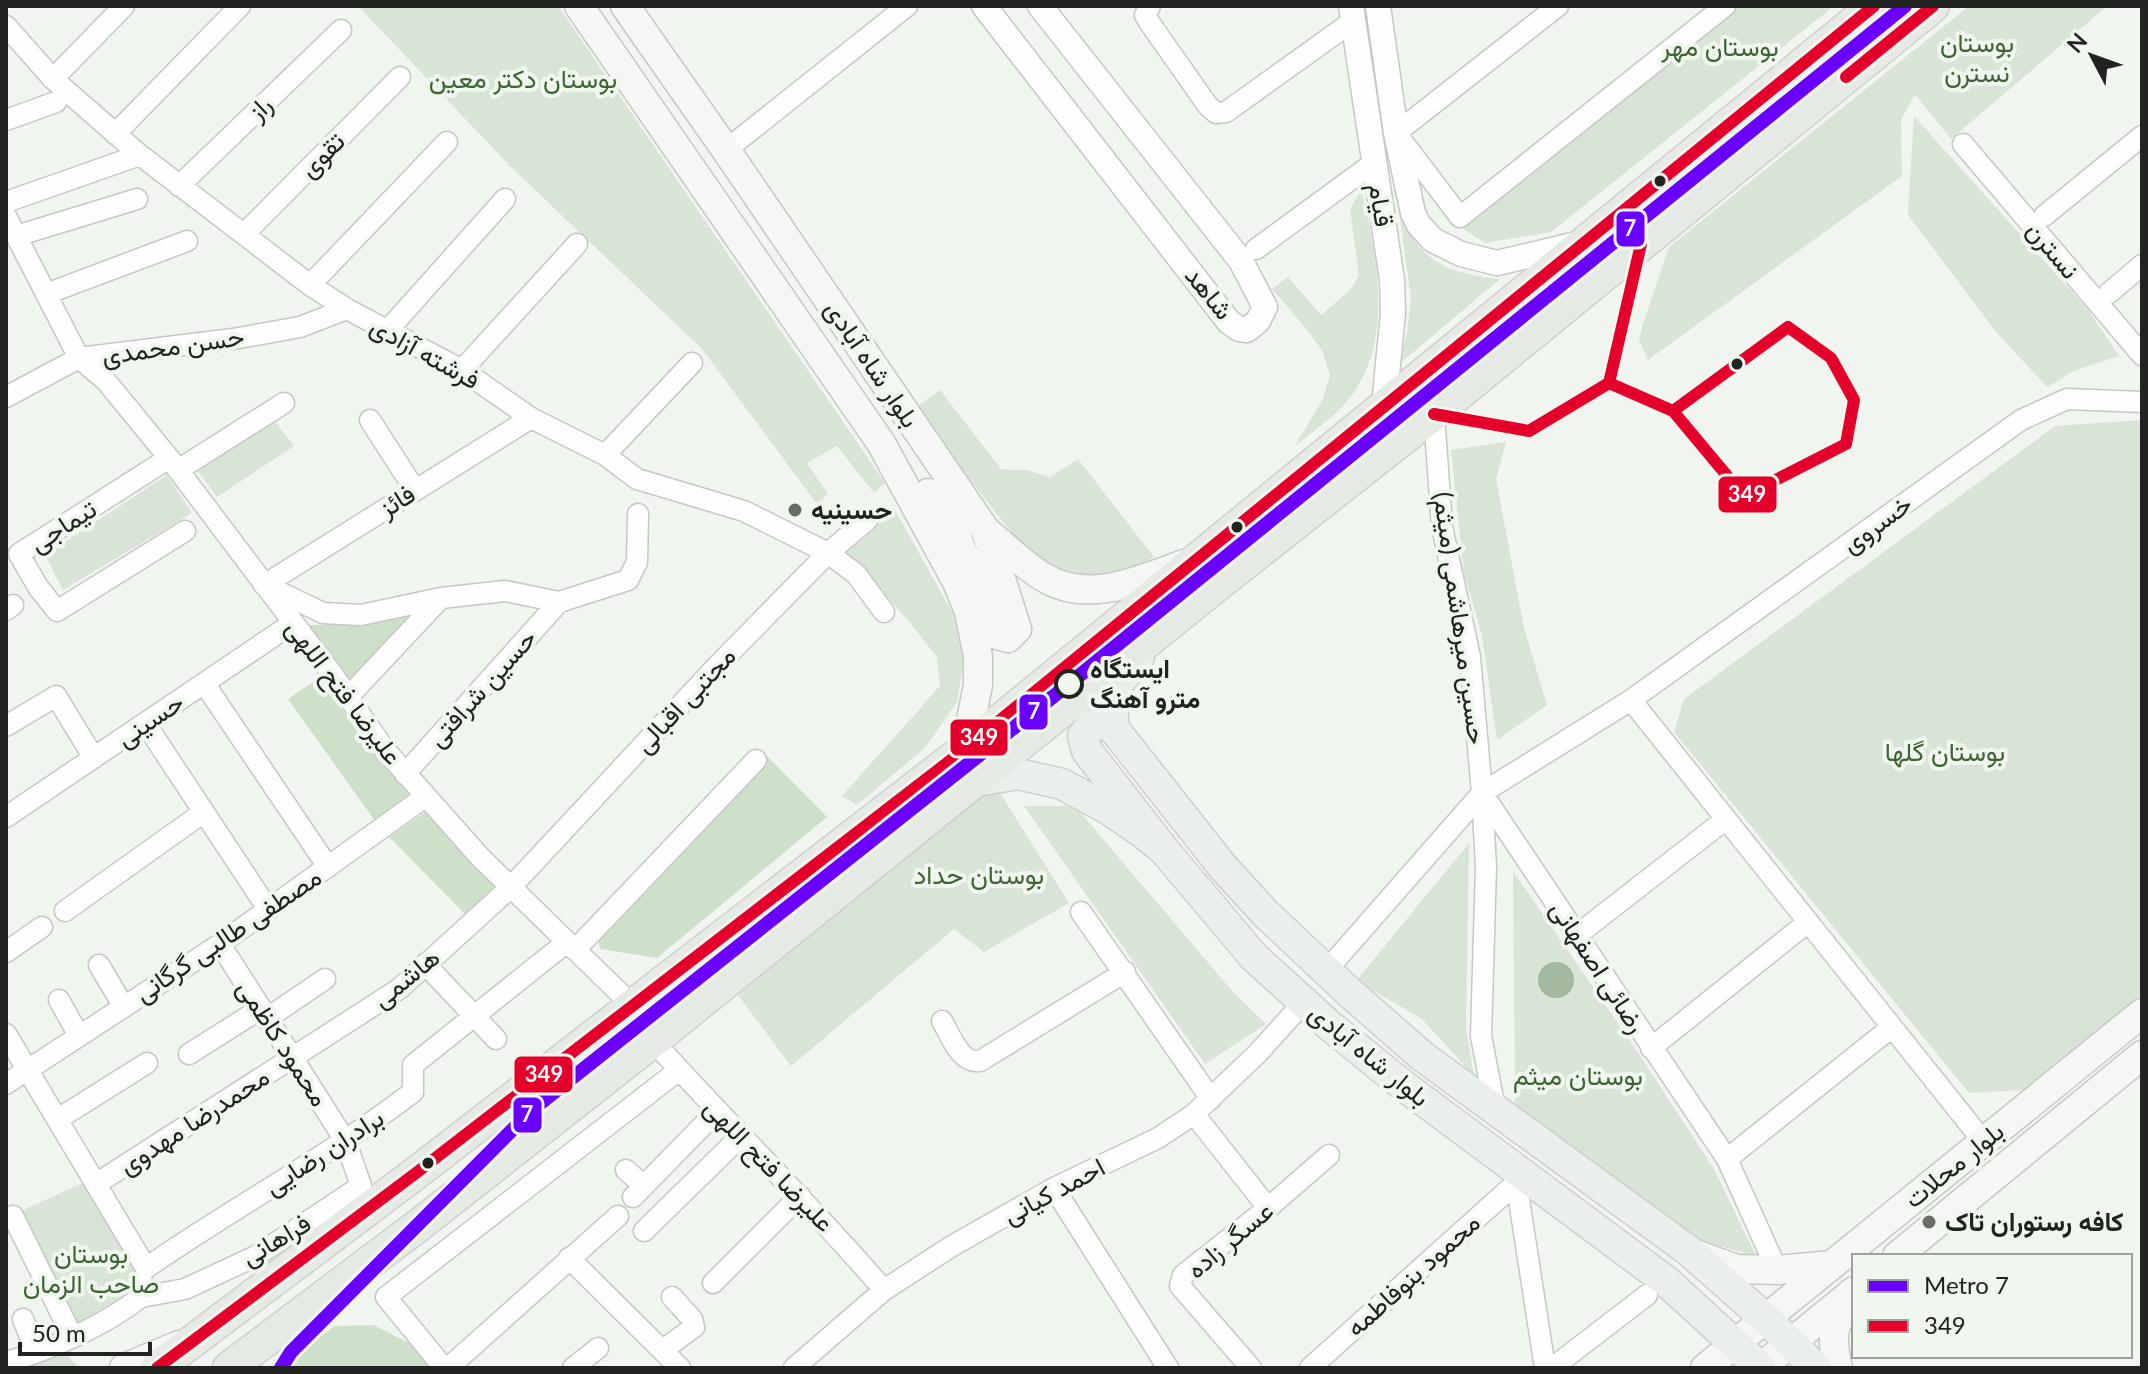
<svg xmlns="http://www.w3.org/2000/svg" width="2148" height="1374" viewBox="0 0 2148 1374" font-family="Lato,Vazirmatn,sans-serif">
<style>
.green{fill:#d8e4d5}
.forest{fill:#cee0ca}
.water{fill:#a5b9a0}
.lines{fill:none;stroke-linecap:round;stroke-linejoin:round}
.minor-casing{stroke:#c5c8c4;stroke-width:23}
.tertiary-casing{stroke:#c5c8c4;stroke-width:27}
.secondary-casing{stroke:#c5c8c4;stroke-width:31}
.primary-casing{stroke:#cecfcd;stroke-width:33}
.trunk-casing{stroke:#cecfcd;stroke-width:35}
.minor{stroke:#fdfefd;stroke-width:20}
.tertiary{stroke:#fdfefd;stroke-width:24}
.secondary{stroke:#f4f7f3;stroke-width:28}
.primary{stroke:#ebefeb;stroke-width:30}
.trunk{stroke:#e5eae4;stroke-width:32}
.bus-1-casing{stroke:#f0f7ee;stroke-width:18}
.bus-1{stroke:#e4002b;stroke-width:12}
.metro-1-casing{stroke:#f0f7ee;stroke-width:20}
.metro-1{stroke:#6a00ff;stroke-width:14}
.bus-dot{fill:#202320;stroke:#f0f7ee;stroke-width:3}
.poi-dot{fill:#696c69;stroke:#f0f7ee;stroke-width:3}
.stop-dot{fill:#f0f7ee;stroke:#202320;stroke-width:4}
.labels{text-anchor:middle;stroke-width:8;stroke-linejoin:round;paint-order:stroke}
.park-label{font-size:26px;fill:#3c6331;stroke:#f0f7ee}
.street-label{font-size:26px;fill:#202320;stroke:#f0f7ee}
.poi-label{font-size:26px;font-weight:bold;fill:#202320;stroke:#f0f7ee;text-anchor:start}
.stop-label{font-size:26px;font-weight:bold;fill:#202320;stroke:#f0f7ee;text-anchor:start}
.line-badge{stroke:#f0f7ee;stroke-width:3}
.badge-label{font-size:22px;text-anchor:middle;font-weight:bold;fill:#fff}
</style>
<rect width="100%" height="100%" fill="#f1f5f0"/>
<path class="green" d="M358 6H558L885 483 874 493 837 446 807 463 828 494 817 504 702 349 510 166Z
M1709 6H1834L1551 232 1485 243 1445 217Z
M1969 6H2107L1951 139 1915 94 1901 120 1902 176 1648 360 1639 340 1642 327 1669 247Z
M1914 116 2089 311 2119 356 2076 370 2047 387 1997 333 1908 215Z
M1361 190C1378 258 1397 351 1341 408 1327 422 1309 434 1294 447L1322 401 1330 376 1323 352 1305 327 1272 289 1288 277 1321 315 1352 288 1359 275 1350 209Z
M1399 212C1421 263 1447 273 1500 279L1398 365 1407 333 1411 297Z
M940 390 1001 469 1026 470 1050 477 1078 459 1154 557 1129 570 1086 580 1052 574 1025 549 913 409Z
M274 420 294 446 217 497 197 470Z
M2142 420V994L2025 1090 1969 1093 1674 732 1684 699 2055 426Z
M1506 442 1496 479 1524 628 1547 705 1497 740 1482 635 1464 574 1451 450Z
M167 475 192 513 63 590 45 555Z
M895 510 953 614 965 655 957 702 925 748 857 805 842 796 940 686 937 657 906 618 843 550Z
M995 785 1069 903 984 952 954 929 791 1066 738 995Z
M1024 806H1075L1233 992 1266 1024 1205 1064Z
M1469 843 1466 1028 1474 1076 1421 1018 1356 981Z
M1513 871 1639 1054 1714 1169 1756 1256 1691 1238 1515 1109Z
M85 1182 138 1271 134 1293 108 1310 73 1324 21 1211Z
M65 1353 79 1368H8Z"/>
<path class="forest" d="M414 615 350 684 307 625H367Z
M317 679 414 797 375 821 288 699Z
M768 757 827 817 657 958 600 949 598 937Z
M427 811 497 884 465 914 389 837Z
M374 1325 420 1349 435 1368H277L335 1326Z"/>
<path class="water" d="M1538 980a18 18 0 1 1 36 0a18 18 0 1 1-36 0Z"/>
<g class="lines">
<g class="minor-casing">
<path id="minor" d="M1150 6 1145 15 1149 22 1208 106 1216 113 1226 112 1353 21
M1558 6 1396 133 1460 217 1725 6
M6 26 53 79 140 155 310 285 347 309 462 370 531 418 605 455 637 479 744 511 828 553 856 574 884 612
M53 79 124 6
M6 120 56 102
M115 134 240 6
M1963 144 2142 355
M726 150 907 6
M179 186 341 30
M6 202 140 155
M6 216 79 358 106 381 169 458 333 675 385 750 480 857 633 1006
M2044 216 2142 136
M245 233 400 77
M16 236 137 199
M1256 249 1375 162
M310 285 447 142
M2109 293 2142 265
M46 294 187 241
M387 331 505 199
M462 370 577 244
M6 397 79 358 233 339 300 327 347 309
M1434 414 1442 527 1470 657 1482 793 1486 867 1481 1036 1495 1109
M370 420 415 490
M605 455 692 363
M169 458 19 554 38 587 57 611 185 531
M178 470 284 403
M264 585 531 418
M269 587 323 613 361 615 441 598 505 591 559 602 628 580 637 562 638 514
M6 610 13 605
M204 683 328 867
M348 697 441 598
M1631 700 1983 1141
M145 723 268 909
M6 726 56 696 94 758
M405 774 559 602
M1482 793 1727 1159 1777 1270
M6 817 293 623
M65 911 204 812
M1081 912 1211 1099
M1577 935 1726 819
M575 950 756 760
M6 952 42 927
M425 964 496 1039
M99 965 124 1007
M1326 971 1482 793 1631 700 2021 420 2067 399 2142 402
M59 1000 79 1036
M266 1019 325 979
M942 1021C951 1036 960 1064 980 1061L1125 972
M6 1034 146 1268
M653 1041C729 1125 810 1204 884 1290
M1651 1048 1808 922
M189 1054 260 1009
M6 1084 220 944 425 797
M1194 1114 1268 1208
M58 1119 147 1063
M1727 1159 1892 1027
M626 1170 644 1186
M1515 1174 1545 1368
M96 1184 399 989 511 887 716 667 828 553 867 520
M1054 1188 1168 1368
M633 1197 717 1111
M13 1216 72 1336
M644 1231 740 1137
M569 1258 680 1368
M146 1268C234 1207 328 1157 413 1092V1065L567 942
M713 1283 800 1196
M141 1297 185 1289 256 1256 361 1186 346 1142 220 944
M23 1319 36 1352
M663 1350 694 1327 692 1319 672 1297
M6 1362C51 1350 105 1325 141 1297L143 1283
M444 1368 386 1297 679 1070
M448 1368 618 1216
M573 1368 598 1348
M794 1368 884 1290 952 1246 1054 1188 1158 1138 1194 1114 1258 1053 1303 1003
M1251 1368 1180 1286 1183 1275 1268 1208 1329 1155
M1310 1368 1516 1183
M1552 1368 1647 1295"/>
</g>
<g class="tertiary-casing">
<path id="tertiary" d="M984 6 1229 322 1239 329 1247 330 1258 321 1265 307 1241 261 1040 6
M1351 6 1392 280 1393 313 1384 405
M1378 6 1396 133 1413 213 1419 225 1433 240 1461 254 1497 263 1581 243"/>
</g>
<g class="secondary-casing">
<path id="secondary" d="M579 6 881 443 957 582 969 612 978 656V685L970 725 960 753
M625 6 726 150 986 531C1005 546 1024 566 1045 578 1089 604 1140 580 1184 564
M928 493 958 540 997 635 1008 638 1017 629 986 531
M1692 1253 1737 1269 1777 1270 1832 1265
M1897 1256 2142 1055
M124 1368 179 1345
M1705 1368 2142 1013
M1760 1368 1854 1291
M1838 1368C1830 1335 1833 1325 1851 1298"/>
</g>
<g class="primary-casing">
<path id="primary" d="M1114 729 1111 693 1139 657
M976 781 1018 774 1062 784 1108 809 1142 832 1164 850 1254 957 1329 1025 1404 1086 1666 1281 1761 1368
M1164 850 1087 751 1083 736 1092 725 1103 722 1114 729 1223 867 1265 913 1350 993 1422 1056 1689 1251 1766 1319 1816 1368"/>
</g>
<g class="trunk-casing">
<path id="trunk" d="M157 1368 416 1173 960 753 1874 6
M229 1368 419 1225 653 1041 1216 586 1434 414 1933 6"/>
</g>
<use href="#minor" class="minor"/>
<use href="#tertiary" class="tertiary"/>
<use href="#secondary" class="secondary"/>
<use href="#primary" class="primary"/>
<use href="#trunk" class="trunk"/>
<g class="bus-1-casing">
<path id="bus-1" d="M1846 77 1933 6
M1788 327 1831 358 1854 400 1846 444 1744 496 1673 411Z
M1609 383 1673 411
M1434 414 1529 431 1609 383 1641 244
M157 1368 416 1173 960 753 1874 6"/>
</g>
<use href="#bus-1" class="bus-1"/>
<g class="metro-1-casing">
<path id="metro-1" d="M281 1368 291 1352 533 1109 1069 684 1905 6"/>
</g>
<use href="#metro-1" class="metro-1"/>
</g>
<g class="bus-dot">
<circle cx="1660" cy="181" r="7"/>
<circle cx="1737" cy="364" r="7"/>
<circle cx="1237" cy="527" r="7"/>
<circle cx="428" cy="1163" r="7"/>
</g>
<g class="poi-dot">
<circle cx="795" cy="510" r="8"/>
<circle cx="1929" cy="1222" r="8"/>
</g>
<circle class="stop-dot" cx="1069" cy="684" r="13"/>
<g class="labels">
<g class="park-label">
<text x="1977" y="52">بوستان<tspan x="1977" dy="30">نسترن</tspan></text>
<text x="1720" y="56">بوستان مهر</text>
<text x="523" y="88">بوستان دکتر معین</text>
<text x="1945" y="761">بوستان گلها</text>
<text x="979" y="884">بوستان حداد</text>
<text x="1578" y="1085">بوستان میثم</text>
<text x="91" y="1263">بوستان<tspan x="91" dy="30">صاحب الزمان</tspan></text>
</g>
<g class="street-label">
<text transform="translate(260 108) rotate(-44)" y="9">راز</text>
<text transform="translate(322 155) rotate(-45)" y="9">تقوی</text>
<text transform="translate(1381 205) rotate(81)" y="9">قیام</text>
<text transform="translate(2053 250) rotate(50)" y="9">نسترن</text>
<text transform="translate(1209 293) rotate(51)" y="9">شاهد</text>
<text transform="translate(173 346) rotate(-8)" y="9">حسن محمدی</text>
<text transform="translate(425 353) rotate(29)" y="9">فرشته آزادی</text>
<text transform="translate(872 364) rotate(56)" y="9">بلوار شاه آبادی</text>
<text transform="translate(397 501) rotate(-32)" y="9">فائز</text>
<text transform="translate(1877 524) rotate(-36)" y="9">خسروی</text>
<text transform="translate(63 526) rotate(-33)" y="9">تیماجی</text>
<text transform="translate(1460 618) rotate(82)" y="9">حسین میرهاشمی (میثم)</text>
<text transform="translate(482 688) rotate(-48)" y="9">حسین شرافتی</text>
<text transform="translate(344 692) rotate(53)" y="9">علیرضا فتح‌ اللهی</text>
<text transform="translate(685 700) rotate(-47)" y="9">مجتبی اقبالی</text>
<text transform="translate(150 720) rotate(-34)" y="9">حسینی</text>
<text transform="translate(228 935) rotate(-34)" y="9">مصطفی طالبی گرگانی</text>
<text transform="translate(1598 967) rotate(57)" y="9">رضائی اصفهانی</text>
<text transform="translate(406 978) rotate(-39)" y="9">هاشمی</text>
<text transform="translate(283 1043) rotate(57)" y="9">محمود کاظمی</text>
<text transform="translate(1369 1055) rotate(39)" y="9">بلوار شاه آبادی</text>
<text transform="translate(194 1121) rotate(-33)" y="9">محمدرضا مهدوی</text>
<text transform="translate(324 1152) rotate(-33)" y="9">برادران رضایی</text>
<text transform="translate(769 1165) rotate(46)" y="9">علیرضا فتح اللهی</text>
<text transform="translate(1954 1165) rotate(-39)" y="9">بلوار محلات</text>
<text transform="translate(1054 1191) rotate(-28)" y="9">احمد کیانی</text>
<text transform="translate(276 1240) rotate(-31)" y="9">فراهانی</text>
<text transform="translate(1230 1240) rotate(-40)" y="9">عسگر زاده</text>
<text transform="translate(1413 1275) rotate(-42)" y="9">محمود بنوفاطمه</text>
</g>
<g class="poi-label">
<text x="811" y="519">حسینیه</text>
<text x="1945" y="1231">کافه رستوران تاک</text>
</g>
<g class="stop-label">
<text x="1090" y="678">ایستگاه<tspan x="1090" dy="30">مترو آهنگ</tspan></text>
</g>
</g>
<g class="line-badge">
<rect x="1615" y="210" width="31" height="38" rx="8" fill="#6a00ff"/>
<rect x="1717" y="475" width="61" height="39" rx="8" fill="#e4002b"/>
<rect x="1018" y="693" width="31" height="38" rx="8" fill="#6a00ff"/>
<rect x="949" y="718" width="60" height="39" rx="8" fill="#e4002b"/>
<rect x="513" y="1055" width="61" height="39" rx="8" fill="#e4002b"/>
<rect x="512" y="1096" width="31" height="38" rx="8" fill="#6a00ff"/>
</g>
<g class="badge-label">
<text x="1630" y="236">7</text>
<text x="1747" y="502">349</text>
<text x="1034" y="719">7</text>
<text x="979" y="745">349</text>
<text x="544" y="1082">349</text>
<text x="527" y="1122">7</text>
</g>
<rect width="2148" height="1374" fill="none" stroke="#202320" stroke-width="16"/>
<rect x="1852" y="1254" width="280" height="104" fill="#f0f7ee" stroke="#9da29c" stroke-width="2"/>
<rect x="1868" y="1280" width="40" height="12" fill="#6a00ff" stroke="#9da29c" stroke-width="2"/>
<text x="1924" y="1294" font-size="24" fill="#202320">Metro 7</text>
<rect x="1868" y="1320" width="40" height="12" fill="#e4002b" stroke="#9da29c" stroke-width="2"/>
<text x="1924" y="1334" font-size="24" fill="#202320">349</text>
<g transform="translate(2092 56) rotate(311)" stroke="#f0f7ee" stroke-width="6" paint-order="stroke">
<path d="M0-6L14 30L0 20L-14 30Z" fill="#202320"/>
<text y="-12" font-size="22" font-weight="bold" text-anchor="middle" fill="#202320">N</text>
</g>
<path d="M20 1342v12h130v-12" fill="none" stroke="#202320" stroke-width="4"/>
<text x="32" y="1342" font-size="24" fill="#202320" stroke="#f0f7ee" stroke-width="6" paint-order="stroke">50 m</text>
</svg>
